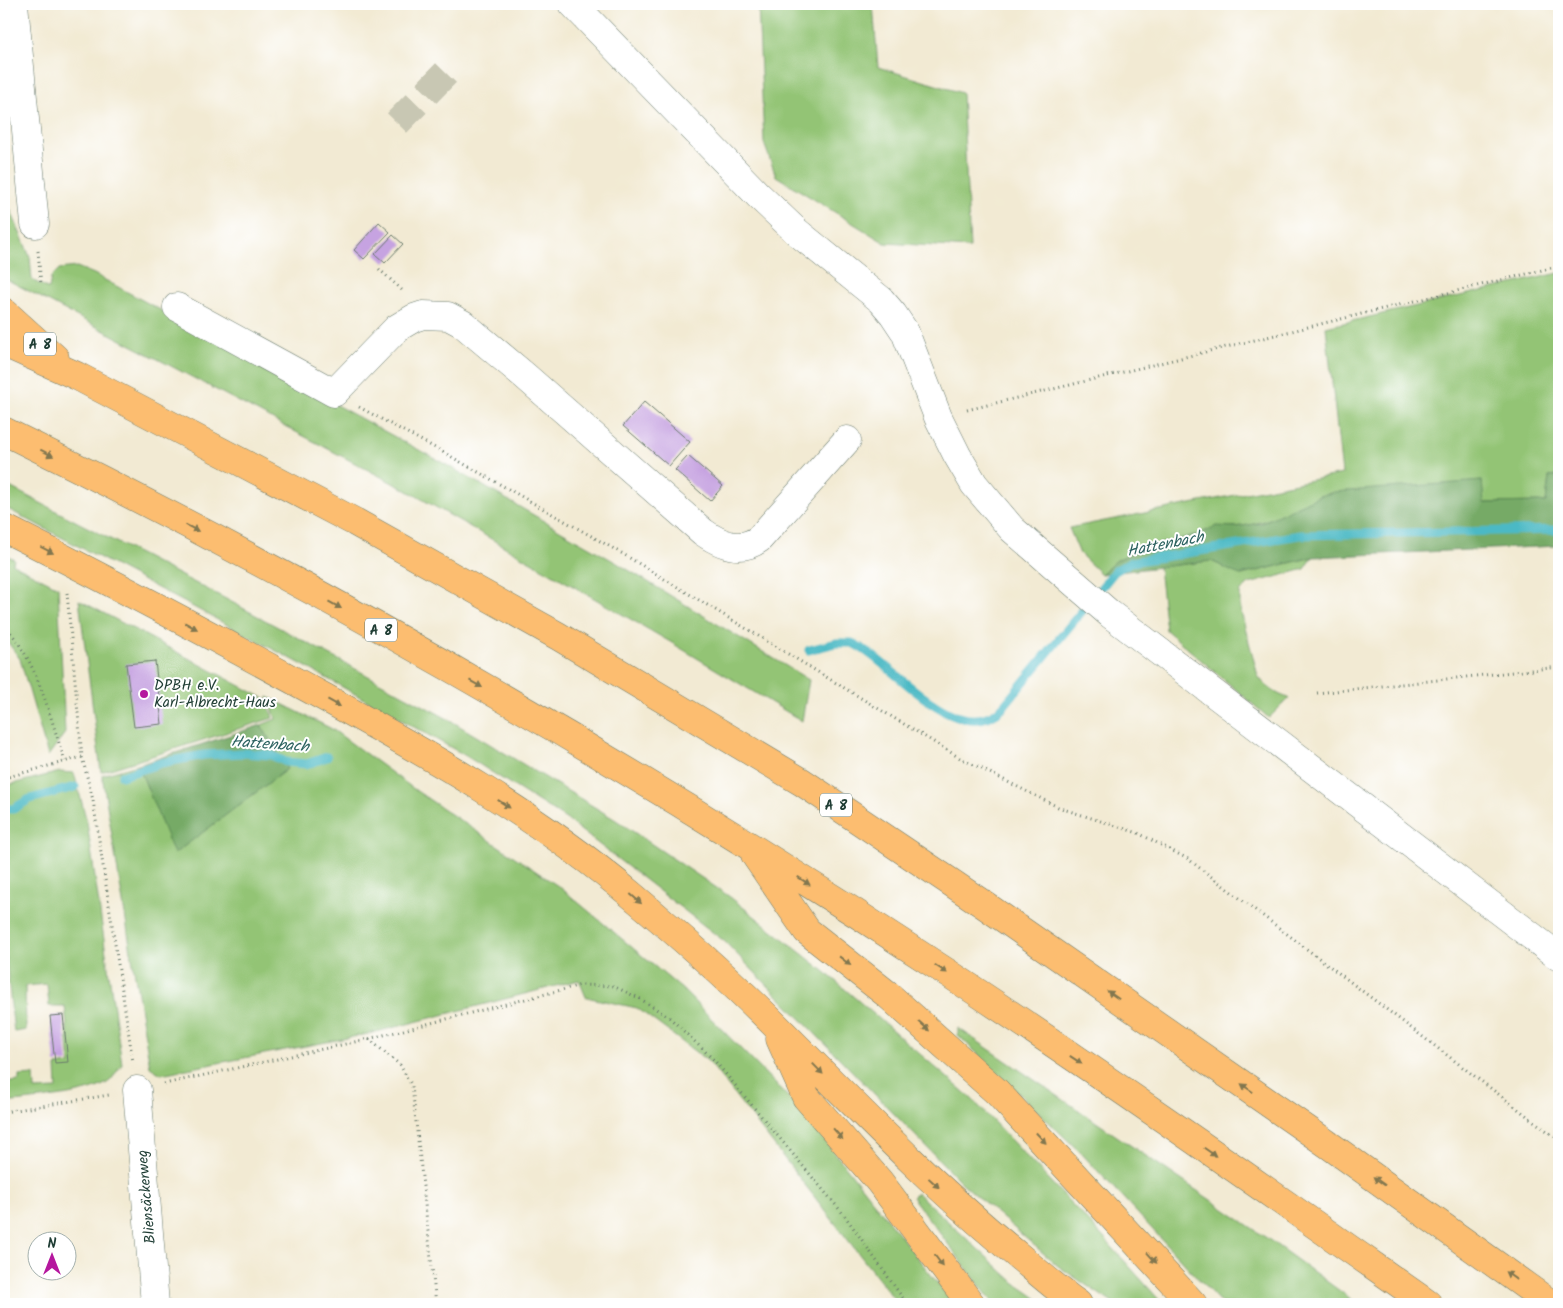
<svg xmlns="http://www.w3.org/2000/svg" width="1563" height="1308" viewBox="0 0 1563 1308" font-family="Kalam,sans-serif">
<style>
.green{fill:#93c474;stroke:#598054}
.forest{fill:#76aa66;stroke:#4a744d}
.lines{fill:none;stroke-linecap:round;stroke-linejoin:round}
.stream{stroke:#4bb9c5;stroke-width:9}
.building{fill:#c6a3e1}
.minor-tunnel{stroke:#c8c7b3;stroke-width:28;stroke-dasharray:28 14;stroke-linecap:butt}
.minor-casing{stroke:#697a6c;stroke-width:29}
.highway-casing{stroke:#697a6c;stroke-width:29}
.path{stroke:#697a6c;stroke-width:3;stroke-dasharray:1 4;stroke-linecap:butt}
.minor{stroke:#fff;stroke-width:28}
.highway{stroke:#fcbd6f;stroke-width:28}
.oneway{fill:#82774f}
.poi-dot{fill:#b5179e;stroke:#fff;stroke-width:2}
.labels{text-anchor:middle;stroke-width:4;stroke-linejoin:round;paint-order:stroke}
.shield{fill:#fff;stroke:#627771;stroke-width:1}
.shield-label{font-size:14px;font-weight:bold;fill:#1f3d34}
.poi-label{font-size:15px;fill:#1f3d34;stroke:#fff;text-anchor:start}
.street-label{font-size:15px;fill:#1f3d34;stroke:#fff}
.water-label{font-size:16px;font-style:italic;fill:#2c6260;stroke:#fff}
</style>
<rect width="100%" height="100%" fill="#fff"/>
<filter id="ink" filterUnits="userSpaceOnUse"><feTurbulence type="fractalNoise" baseFrequency=".02" numOctaves="2"/><feDisplacementMap in="SourceGraphic" scale="10" xChannelSelector="R" yChannelSelector="G"/><feConvolveMatrix kernelMatrix="1 2 1 2 8 2 1 2 1" color-interpolation-filters="sRGB"/></filter>
<filter id="wash" filterUnits="userSpaceOnUse"><feTurbulence type="fractalNoise" baseFrequency=".0096" numOctaves="4" result="noise"/><feDisplacementMap in="SourceGraphic" scale="20" xChannelSelector="R" yChannelSelector="G"/><feGaussianBlur stdDeviation="1.12" result="paint"/><feColorMatrix in="noise" values="0 0 0 0 0 0 0 0 0 0 0 0 0 0 0 0 0 1.4 0 .05"/><feComposite in="paint" operator="in"/></filter>
<g filter="url(#wash)">
<rect width="100%" height="100%" fill="#f2ead3"/>
<path class="green" d="M758 4H873L878 67 962 93 970 248 885 243 776 176 764 143Z
M4 194 30 257 32 280 49 289 51 277 59 269 77 267 94 274 445 464 617 563 809 680 802 721 672 643 406 490 4 278Z
M1559 273V476L1549 477 1546 502 1483 503 1482 481 1273 518 1247 526 1212 528 1199 534 1140 549 1117 560 1101 574 1080 554 1069 528 1342 474 1326 327Z
M4 484 226 599 448 719 616 820 730 897 824 971 972 1099 1103 1237 1163 1304H1114L1058 1266 962 1183 724 941 566 819 466 756 303 665 4 507Z
M4 554 14 559 13 564 58 587 65 733 48 756 20 659 4 637Z
M1313 557 1305 569 1249 584 1240 592V608L1258 676C1266 687 1277 695 1289 698L1269 718 1166 630 1159 567 1211 561 1241 575Z
M79 600 267 700 273 718 101 772Z
M268 697 332 729 418 792 561 888 683 990 801 1110 954 1304H898L709 1062 637 1008 586 997 579 980 368 1034 161 1074 150 1067 102 775 138 765 175 853 287 769 261 725 276 719Z
M60 772 74 773 87 822 122 1064C118 1069 115 1075 111 1080 94 1096 28 1100 4 1103V1083L19 1081V1076L34 1075 35 1090 57 1089 56 1066 70 1064 65 1006H49L47 984 25 986 26 1030 14 1032 4 942V786Z
M958 1028 1271 1241 1358 1304H1222L1082 1154 958 1035Z
M917 1193 1015 1283 1045 1304H994L912 1197Z"/>
<path class="forest" d="M1559 476V546L1313 557 1241 575C1229 572 1222 565 1211 561L1101 574 1117 560 1140 549 1199 534 1217 526 1235 527 1261 523 1319 496 1334 492 1482 481 1484 503 1546 502 1549 477Z
M261 725 287 769 174 854 138 765Z"/>
<g class="lines">
<path class="stream" d="M809 650 836 643H852C893 661 957 752 1003 707L1115 571 1131 562 1300 535 1559 530
M122 776 161 763 204 755 243 753 271 755 286 762 307 764 327 757
M4 809H13L30 799 75 787"/>
</g>
<g id="blocks">
<path class="building" d="M379 222 390 232 364 259 354 250Z
M393 235 403 244 385 263 375 254Z
M644 402 690 442 669 466 623 426Z
M688 456 723 486 710 501 675 470Z
M155 661 162 724 134 727 126 664Z
M63 1015 68 1062 55 1063 50 1016Z"/>
</g>
</g>
<g filter="url(#ink)">
<use href="#blocks" fill-opacity="0" stroke="#697a6c" stroke-width="1"/>
<g class="lines">
<path class="minor-tunnel" d="M397 123 447 72"/>
<g class="minor-casing">
<path id="minor" d="M14 4 35 224
M573 4 758 195 797 232 881 300 893 314 905 332 938 417 957 455 974 484 1012 529 1110 614 1559 957
M177 307 334 393 397 328 414 318 423 315 448 316 463 324 525 376 703 532C720 544 740 553 759 539L847 440
M137 1090 155 1304"/>
</g>
<g class="highway-casing">
<path id="highway" d="M4 312 55 358
M4 343 77 376 355 522 558 636 802 782 986 906 1329 1145 1551 1304
M4 431C330 591 647 775 951 975 1112 1081 1270 1193 1428 1304
M4 528C112 582 218 639 324 697 429 755 536 815 629 893 678 934 727 977 773 1023 854 1104 932 1186 1021 1258 1040 1274 1058 1290 1078 1304
M755 855 807 931 887 994 997 1092 1193 1304
M780 1039 806 1097 879 1181 971 1304"/>
</g>
<path class="path" d="M38 251 41 285
M379 269 404 292
M359 407 450 456 623 554 960 758 1060 808 1138 833 1188 859 1559 1140
M967 410 1559 266
M67 593 82 757 93 800 133 1062
M4 625C38 661 49 715 65 761
M1317 693 1559 667
M4 778 82 757
M369 1039 400 1065 412 1086 436 1304
M164 1084 368 1039 581 985 613 986 639 998 670 1018 714 1060 845 1216 907 1304
M4 1112 109 1095"/>
<use href="#minor" class="minor"/>
<use href="#highway" class="highway"/>
</g>
<defs><path id="oneway-solid" d="M-6-.8H1V-3.2L6.5 0L1 3.2V.8H-6Z" transform="scale(1.25)"/></defs>
<g class="oneway">
<use href="#oneway-solid" transform="translate(47 453) rotate(27)"/>
<use href="#oneway-solid" transform="translate(192 528) rotate(27)"/>
<use href="#oneway-solid" transform="translate(47 550) rotate(27)"/>
<use href="#oneway-solid" transform="translate(335 605) rotate(29)"/>
<use href="#oneway-solid" transform="translate(191 626) rotate(28)"/>
<use href="#oneway-solid" transform="translate(476 684) rotate(29)"/>
<use href="#oneway-solid" transform="translate(334 703) rotate(29)"/>
<use href="#oneway-solid" transform="translate(504 804) rotate(33)"/>
<use href="#oneway-solid" transform="translate(804 881) rotate(33)"/>
<use href="#oneway-solid" transform="translate(636 899) rotate(41)"/>
<use href="#oneway-solid" transform="translate(845 961) rotate(38)"/>
<use href="#oneway-solid" transform="translate(941 969) rotate(33)"/>
<use href="#oneway-solid" transform="translate(1113 995) rotate(-145)"/>
<use href="#oneway-solid" transform="translate(924 1026) rotate(42)"/>
<use href="#oneway-solid" transform="translate(1076 1060) rotate(34)"/>
<use href="#oneway-solid" transform="translate(818 1069) rotate(46)"/>
<use href="#oneway-solid" transform="translate(1247 1088) rotate(-145)"/>
<use href="#oneway-solid" transform="translate(838 1134) rotate(49)"/>
<use href="#oneway-solid" transform="translate(1041 1138) rotate(47)"/>
<use href="#oneway-solid" transform="translate(1210 1152) rotate(35)"/>
<use href="#oneway-solid" transform="translate(1379 1181) rotate(-144)"/>
<use href="#oneway-solid" transform="translate(934 1183) rotate(43)"/>
<use href="#oneway-solid" transform="translate(1152 1258) rotate(48)"/>
<use href="#oneway-solid" transform="translate(939 1261) rotate(53)"/>
<use href="#oneway-solid" transform="translate(1511 1276) rotate(-144)"/>
</g>
</g>
<circle class="poi-dot" cx="144" cy="694" r="5"/>
<g class="labels">
<g class="shield">
<rect x="24" y="332.5" width="32" height="23" rx="4"/>
<rect x="365" y="618.5" width="32" height="23" rx="4"/>
<rect x="820" y="793.5" width="32" height="23" rx="4"/>
</g>
<g class="shield-label">
<text x="40" y="349">A 8</text>
<text x="381" y="635">A 8</text>
<text x="836" y="810">A 8</text>
</g>
<g class="poi-label">
<text x="154" y="690">DPBH e.V.<tspan x="154" dy="17">Karl-Albrecht-Haus</tspan></text>
</g>
<g class="street-label">
<text transform="translate(146 1197) rotate(-95)" y="5">Bliensäckerweg</text>
</g>
<g class="water-label">
<text transform="translate(1165 543) rotate(-11)" y="6">Hattenbach</text>
<text transform="translate(270 743) rotate(4)" y="6">Hattenbach</text>
</g>
</g>
<rect width="1563" height="1308" fill="none" stroke="#fff" stroke-width="20"/>
<g transform="translate(52 1256)"><circle r="24" fill="#ffffff" stroke="#a5b1ae"/>
<path d="M0-4L9 19L0 12L-9 19Z" fill="#b5179e"/>
<text y="-8" font-size="14" font-weight="bold" text-anchor="middle" fill="#1f3d34">N</text>
</g>
</svg>
